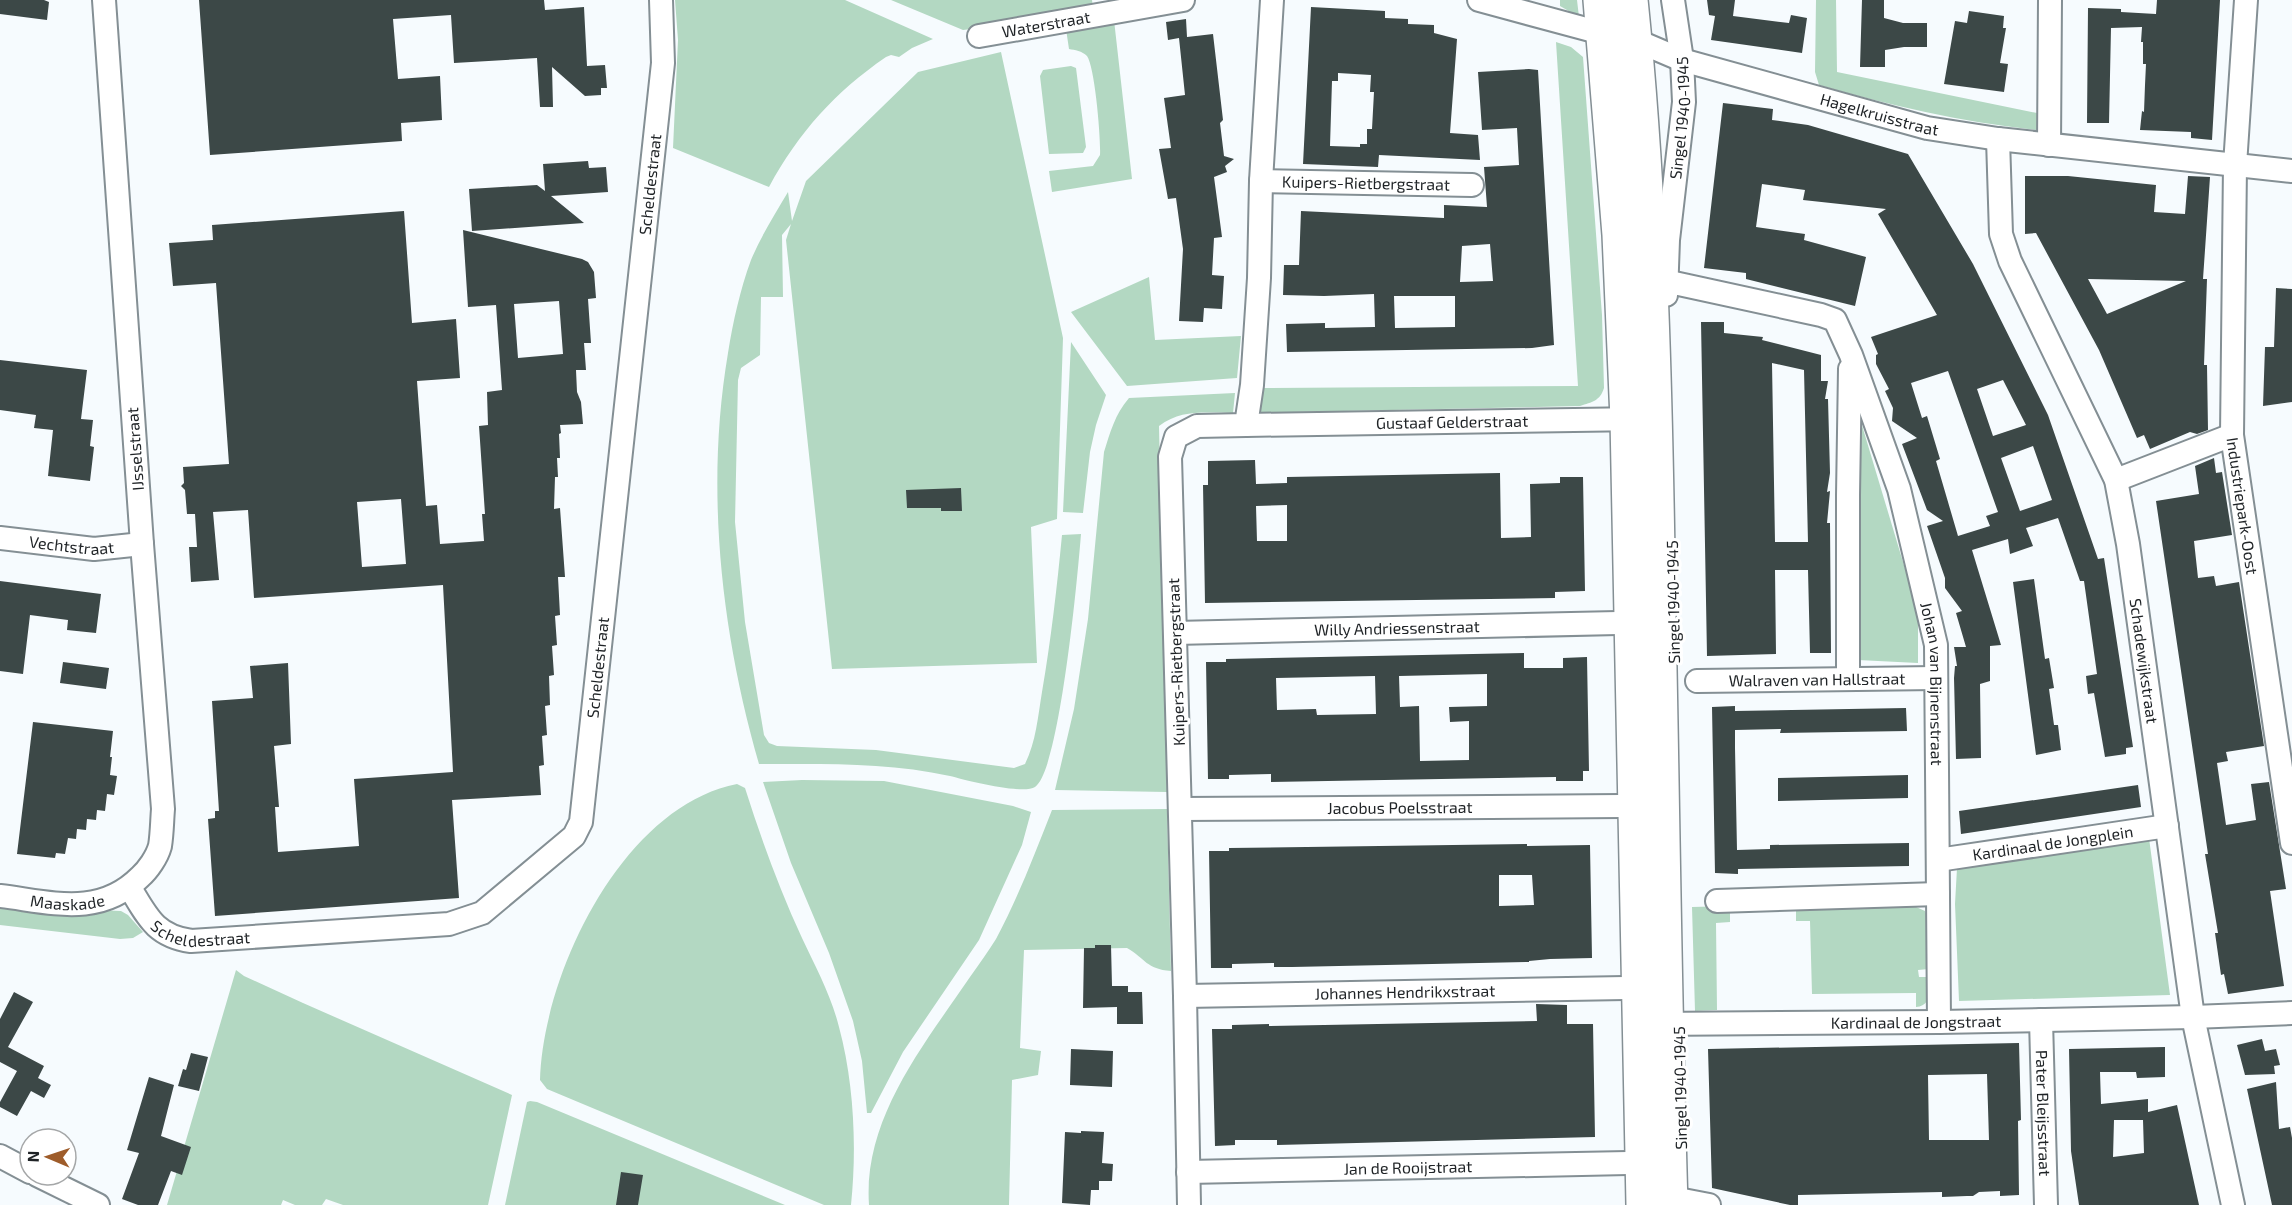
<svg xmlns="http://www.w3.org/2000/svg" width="2292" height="1205" viewBox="0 0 2292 1205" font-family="'Exo 2',sans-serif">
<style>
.green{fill:#b3d8c2}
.building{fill:#3c4847;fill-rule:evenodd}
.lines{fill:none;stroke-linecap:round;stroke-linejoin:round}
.street-casing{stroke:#848f94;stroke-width:26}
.secondary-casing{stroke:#848f94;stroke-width:36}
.street{stroke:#fff;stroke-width:22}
.secondary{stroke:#fff;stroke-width:33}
.labels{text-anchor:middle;stroke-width:6;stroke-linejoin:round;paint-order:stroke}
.street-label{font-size:16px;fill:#1f2326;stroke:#fff}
</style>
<rect width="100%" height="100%" fill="#f6fbfe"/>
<path class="green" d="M675 0H845L933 39 912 48 899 57 891 55 886 57C835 92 799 132 769 187L673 148 678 40Z
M891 0H1092L1093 8 987 27 963 30Z
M1560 0H1577L1579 17 1560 6Z
M1816 0H1836L1837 72 2037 113V130C1962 122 1891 106 1819 85L1815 72Z
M1114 20 1132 179 1052 192 1049 171 1093 166 1100 155C1101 140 1095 67 1087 56 1082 51 1075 50 1069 49L1066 29Z
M1556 42 1571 47 1583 57 1602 315 1604 388C1600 401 1592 402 1580 406L1251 413 1257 388 1578 386Z
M1001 52 1063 338 1057 519 1031 527 1037 663 832 669 786 240 791 224 782 235 783 297H761L760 355 741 368 738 380 735 522 745 622 764 735 769 743 777 746 876 750 1014 768 1025 764C1036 742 1038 716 1042 692 1051 640 1057 587 1062 535L1081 534C1078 573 1060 770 1035 787 1023 795 965 780 950 776 887 762 822 764 759 764 721 632 705 489 728 353 733 322 740 290 751 260 761 236 775 214 788 192L792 221 806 181 918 72Z
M1071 66 1076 68 1086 147 1083 153 1049 154 1040 76 1043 70Z
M1149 277 1155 340 1241 336 1237 378 1127 386 1071 312Z
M1071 342 1106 395 1096 425 1090 452 1083 513 1063 512Z
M1852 392 1912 592H1918V663L1858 660Z
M1235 393 1233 413C1205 413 1182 409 1159 426L1167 792 1055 790 1074 709 1088 619 1104 452C1110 433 1115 414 1129 398Z
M802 780 884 781 1013 806 1031 812 1022 845 979 940 903 1052 871 1113H867L862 1061 853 1021 829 953 791 863 763 782Z
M737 784 745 788C761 839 780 890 802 938 816 968 831 995 839 1027 854 1083 857 1147 851 1205H824L547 1089 540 1080C543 973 623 806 737 784Z
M1167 809 1171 971C1146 969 1146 959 1127 948L1024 950 1020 1048 1041 1051 1038 1075 1012 1080 1009 1205H869C863 1118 924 1045 970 977 979 964 988 952 996 939 1018 898 1035 853 1052 810Z
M2149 838 2170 995 1959 1001 1955 904 1957 868Z
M1915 903 1916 907 1925 911 1927 916 1929 969 1918 970 1919 977H1928C1928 989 1933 1006 1916 1007V993L1812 994 1810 921H1796V906Z
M0 906 121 911 128 915 143 932 133 938 120 939 0 925Z
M1730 906V922L1716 923 1717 1010 1695 1011 1692 907Z
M236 970 244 976 303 1003 512 1095 488 1205H343L326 1199 322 1205H295L283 1200 281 1205H167Z
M530 1101 537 1102 785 1205H505L527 1102Z"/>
<path class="building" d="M0 0H44L49 2 47 20 0 14Z
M199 0H544L545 10 584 7 587 66 605 65 607 88H601V95L585 96 552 67 553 107H540L537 58 454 63 451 15 393 19 398 79 440 76 442 120 401 123 402 141 210 155Z
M1707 0H1735L1733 16 1789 23 1791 15 1807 18 1802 53 1711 40 1715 16 1709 15Z
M1862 0H1884V18L1903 23H1927V47H1904L1885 50V67H1860Z
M2157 0H2220L2212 140 2191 138V132L2140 130 2142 111 2144 112 2145 85 2146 64H2143V42H2141L2142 27 2111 28 2109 123H2087L2088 8 2121 9V12L2156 14Z
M1311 7 1385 11V18L1408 19V24L1434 25V33L1457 39 1450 133 1478 135 1480 160 1379 155 1378 167 1303 164ZM1338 73 1371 75 1370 92H1374L1372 129H1367V144H1360V147L1330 146 1332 81H1338Z
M1969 11 2004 16 2003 28H2006L2000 63 2008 64 2004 92 1944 84 1955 21 1967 23Z
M1186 19 1187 37 1213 34 1223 120 1220 123 1224 156 1234 159 1225 166 1227 172 1214 177 1222 237 1214 238 1212 275 1224 276 1222 309 1204 308 1203 322 1179 321 1183 249 1176 198 1168 199 1159 149 1171 148 1164 98 1185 95 1179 38 1168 40 1166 22Z
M1529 69 1538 70 1554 345 1532 348 1287 352 1286 324 1325 323V328L1375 327 1374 294 1324 296 1283 295 1284 265H1299L1301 211 1444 218V205L1487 207 1484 167 1519 165 1517 128 1482 130 1478 72ZM1490 244 1493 281 1460 282 1462 246ZM1394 296H1455V327L1395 328Z
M1723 103 1773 109 1772 120 1808 125 1908 154 1973 264 2048 415 2098 559 2104 558 2133 747 2126 748V754L2105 757 2094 693 2088 694 2086 676 2097 674 2084 581H2080L2058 518 2026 528 2033 546 2010 554 2008 539 1972 550 2001 645 1990 646V681L1980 684 1981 758 1956 759 1954 678 1955 666H1957L1954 647H1966L1956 613 1962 611 1945 588V578L1927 526 1943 521 1927 510 1902 444 1917 438 1892 421 1893 408 1885 391 1889 389 1876 364V355L1878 354 1871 337 1937 315 1878 214 1886 209 1803 200 1805 190 1762 184 1756 227 1805 234 1804 240 1866 257 1855 306 1746 279V273L1704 268ZM1948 371 1998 512 1986 516 1990 526 1958 536 1936 461 1940 459 1927 416 1922 418 1911 383ZM2003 380 2026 425 1993 436 1977 389ZM2033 446 2052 500 2020 511 2001 458Z
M588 161 589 168 606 167 608 192 551 196 584 223 472 231 469 189 537 185 545 191 543 164Z
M2025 176H2068L2156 185 2154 212 2185 214 2188 176 2210 177 2203 279H2207L2204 365H2207L2208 430 2197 434 2190 432 2150 449 2144 435 2137 438 2099 350 2036 233 2025 234ZM2088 279 2186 281 2107 314Z
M404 211 412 323 456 319 460 378 417 381 426 506 437 505 440 544 484 541 482 514H485L479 426 488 425 487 392 502 390 496 305 468 307 463 230 582 259 588 262 594 272 596 298 588 299 591 343H584L586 370H576L577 392 581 402 583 424 560 425 561 433 559 434 560 458H557L558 477H555L554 509 560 508 565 577H558L560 615 555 616 557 645 552 646 554 675 549 676 550 705 545 706 547 735 542 736 544 765 539 766 541 795 452 800 459 898 215 916 208 819 215 818V811H219L212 701 253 698 250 666 288 663 291 744 274 746 279 807H275L278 852 359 846 354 779 453 772 443 585 254 598 248 510 213 512 219 580 191 582 189 547H197L195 514H187L185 490 181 486 184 483 183 467 229 464 216 283 173 286 169 243 213 240 212 225ZM559 301 563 354 518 358 514 304ZM401 499 406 564 362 567 357 502Z
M2276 288 2292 289V402L2263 406 2265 347H2274Z
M1701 322H1724V333L1763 337 1762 340 1821 355V381H1828L1825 399H1828L1830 473 1827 492 1830 491 1827 523H1830L1831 653H1810L1808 570H1775L1776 654 1707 656ZM1772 363 1804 370 1808 542H1775Z
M0 360 87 370 81 419 93 420 90 446 94 447 90 481 48 476 53 430 34 428 36 415 0 410Z
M2214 458 2216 473 2222 472 2232 535 2194 541 2198 578 2214 576 2216 586 2239 582 2264 746 2226 752 2228 761 2217 763 2226 825 2256 820 2251 784 2269 782 2286 889 2270 891 2284 986 2228 994 2224 974 2221 975 2215 933H2218L2205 854H2208L2156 501 2199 494 2195 466Z
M1255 460 1256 484 1287 483V477L1500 473 1501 538 1531 537 1530 484 1560 483V477H1583L1585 591 1555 592V598L1205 603 1203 485H1208V461ZM1287 505V541H1257L1256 506Z
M961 488 962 511H941V508H907L906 490Z
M2034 579 2045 659 2049 658 2054 688 2049 689 2054 725H2058L2061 750 2036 755 2013 582Z
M0 581 101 594 96 633 67 630 68 620 30 615 23 674 0 671Z
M1524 653V668H1563V658L1587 657 1589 771H1583V781H1556V777L1271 782V774L1229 775V779H1208L1206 662H1226V659ZM1487 674V706L1449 707 1450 722 1469 721V760L1420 761 1419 706 1400 707 1399 676ZM1375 676 1376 714 1317 715 1316 709 1277 710 1276 678Z
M63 662 109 668 106 689 60 683Z
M1735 706V711L1906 708 1907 731 1780 733 1781 729 1735 730V748L1737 850 1770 849V845L1909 843V866L1738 869V874L1715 873 1712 707Z
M33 722 113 731 110 757H112L110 775 117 776 114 795 107 794 105 811 97 810 96 820 87 819 86 830 77 829 76 839 68 838 65 854 56 853 55 858 17 854Z
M1908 775V798L1778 801V778Z
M2138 785 2141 807 1961 834 1959 811Z
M1527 844V846L1590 845 1592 958 1550 959 1529 961V962L1292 967H1274V963L1232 964V968H1211L1209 851H1229V848ZM1499 875H1532L1534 905 1499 906Z
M1095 945H1111L1112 986H1128V992H1142L1143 1024H1117V1007L1083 1008 1084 948H1095Z
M14 992 33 1002 8 1047 44 1066 38 1078 51 1085 44 1098 31 1091 17 1116 0 1107V1102L17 1071 0 1062V1019Z
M1536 1004 1567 1005V1024H1593L1595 1137 1277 1145V1140H1235V1145L1215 1146 1212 1029H1232V1025L1269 1024V1026L1537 1021Z
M2262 1039 2265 1051 2276 1049 2280 1065 2274 1066 2275 1074 2245 1075 2237 1045Z
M2019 1043 2021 1120 2018 1121 2019 1195 2000 1196V1191L1979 1192 1973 1196H1967L1942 1197V1192L1798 1195V1205H1790L1712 1188 1708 1049ZM1987 1074 1989 1140H1929L1928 1075Z
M2165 1047V1077L2137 1078 2136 1072H2100L2101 1104 2148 1099V1112L2177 1105 2199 1205H2079L2071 1151 2069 1049ZM2114 1120H2143L2144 1153 2113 1157Z
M1071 1049 1113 1051 1112 1087 1070 1085Z
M191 1053 208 1057 199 1091 178 1086 183 1069 186 1070Z
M149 1077 174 1085 161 1136 191 1147 182 1175 171 1171 158 1205H138L122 1199 139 1153 127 1150Z
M2276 1082 2279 1129 2290 1127 2292 1138V1205H2272L2247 1089Z
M1081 1131 1104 1132 1102 1163 1113 1164 1112 1181H1099V1190H1091L1090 1205 1062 1203 1065 1132 1081 1133Z
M621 1172 643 1175 638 1205H616Z"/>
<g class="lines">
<g class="street-casing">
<g id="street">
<path id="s1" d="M1479 0 1590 30 1635 40 1682 60 1927 128 1998 139 2292 171"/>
<path id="s2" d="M2246 0 2235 165 2232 435 2292 843"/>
<path id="s3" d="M979 36 1183 0"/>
<path id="s4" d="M1998 139 2001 234 2010 261 2116 480 2128 544 2193 1017 2233 1205"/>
<path d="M2049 145 2050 0"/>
<path id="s5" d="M1261 181 1472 185"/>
<path id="s6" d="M1665 281 1821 315 1835 320 1851 355 1899 489 1936 645 1939 1022"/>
<path id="s7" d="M1666 295 1668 240 1684 102 1682 60 1673 0"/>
<path id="s8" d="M1246 425 1641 419"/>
<path d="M2116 480 2232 435"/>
<path id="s9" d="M0 538 94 549 142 544"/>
<path id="s10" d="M1175 633 1618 623"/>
<path d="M1848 678V495L1850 369"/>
<path id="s11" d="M1697 681 1936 678"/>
<path id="s12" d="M1180 809 1622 806"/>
<path id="s13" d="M1938 860 2167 826"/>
<path id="s14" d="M130 888C147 916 155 936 191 941L449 924 482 913 574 836 581 822 663 63 661 0"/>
<path id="s15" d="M0 896C51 902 99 918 140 877 148 870 157 857 160 846 162 834 162 821 163 809L142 544 104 0"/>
<path d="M1717 901 1938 894"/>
<path id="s16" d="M1185 996 1625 988"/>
<path id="s17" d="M2041 1020 2046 1205"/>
<path id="s18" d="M1652 1024 1939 1022 2193 1017 2292 1013"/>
<path d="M0 1156 30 1172"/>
<path id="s19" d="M1188 1172 1628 1163"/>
<path d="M37 1175 98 1205"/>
<path d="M1683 1200 1709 1205"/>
<path d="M1189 1205 1185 996 1170 457 1176 437 1197 426 1246 425 1252 385 1259 278 1261 181 1272 0"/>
</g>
</g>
<g class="secondary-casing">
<path id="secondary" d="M1600 0 1619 235 1627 419 1643 1205
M1631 0C1652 205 1656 411 1659 617 1663 813 1665 1009 1671 1205"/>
</g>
<use href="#street" class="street"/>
<use href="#secondary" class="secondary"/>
</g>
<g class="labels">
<g class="street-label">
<text dy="6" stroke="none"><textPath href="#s3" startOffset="68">Waterstraat</textPath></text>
<text dy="6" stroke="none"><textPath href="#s1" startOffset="417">Hagelkruisstraat</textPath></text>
<text dy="6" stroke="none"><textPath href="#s7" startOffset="178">Singel 1940-1945</textPath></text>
<text dy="6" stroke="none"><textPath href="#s5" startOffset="105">Kuipers-Rietbergstraat</textPath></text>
<text dy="6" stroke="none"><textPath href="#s14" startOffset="1155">Scheldestraat</textPath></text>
<text dy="6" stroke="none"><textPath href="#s8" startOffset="206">Gustaaf Gelderstraat</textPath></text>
<text transform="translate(135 449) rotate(-94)" y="6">IJsselstraat</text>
<text dy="6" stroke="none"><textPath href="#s2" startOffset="507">Industriepark-Oost</textPath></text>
<text dy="6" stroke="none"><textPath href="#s9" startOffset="72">Vechtstraat</textPath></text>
<text transform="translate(1673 602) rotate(-91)" y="6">Singel 1940-1945</text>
<text dy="6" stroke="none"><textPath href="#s10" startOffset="222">Willy Andriessenstraat</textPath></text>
<text transform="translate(1176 662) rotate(-92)" y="6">Kuipers-Rietbergstraat</text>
<text dy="6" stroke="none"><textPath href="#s4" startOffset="550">Schadewijkstraat</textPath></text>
<text dy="6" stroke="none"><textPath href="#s14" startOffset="669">Scheldestraat</textPath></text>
<text dy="6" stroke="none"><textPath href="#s11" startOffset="120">Walraven van Hallstraat</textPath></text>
<text dy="6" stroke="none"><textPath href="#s6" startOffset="554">Johan van Bijnenstraat</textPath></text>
<text dy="6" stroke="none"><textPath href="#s12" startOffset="220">Jacobus Poelsstraat</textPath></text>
<text dy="6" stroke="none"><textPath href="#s13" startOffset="116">Kardinaal de Jongplein</textPath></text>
<text dy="6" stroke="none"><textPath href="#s15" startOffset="68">Maaskade</textPath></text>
<text dy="6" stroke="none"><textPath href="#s14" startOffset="93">Scheldestraat</textPath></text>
<text dy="6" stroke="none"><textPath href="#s16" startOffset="220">Johannes Hendrikxstraat</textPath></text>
<text dy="6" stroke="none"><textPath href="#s18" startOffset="264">Kardinaal de Jongstraat</textPath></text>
<text transform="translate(1680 1088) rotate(-91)" y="6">Singel 1940-1945</text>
<text dy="6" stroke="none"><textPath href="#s17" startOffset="93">Pater Bleijsstraat</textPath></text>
<text dy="6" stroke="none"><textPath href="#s19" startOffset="220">Jan de Rooijstraat</textPath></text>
</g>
</g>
<g transform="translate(48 1157) rotate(272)"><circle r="28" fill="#ffffff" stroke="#a5a7a8" stroke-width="1.5"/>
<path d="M0-4.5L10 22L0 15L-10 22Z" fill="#9e5c2a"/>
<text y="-9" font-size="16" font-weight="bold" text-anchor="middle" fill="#1f2326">N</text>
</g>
</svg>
